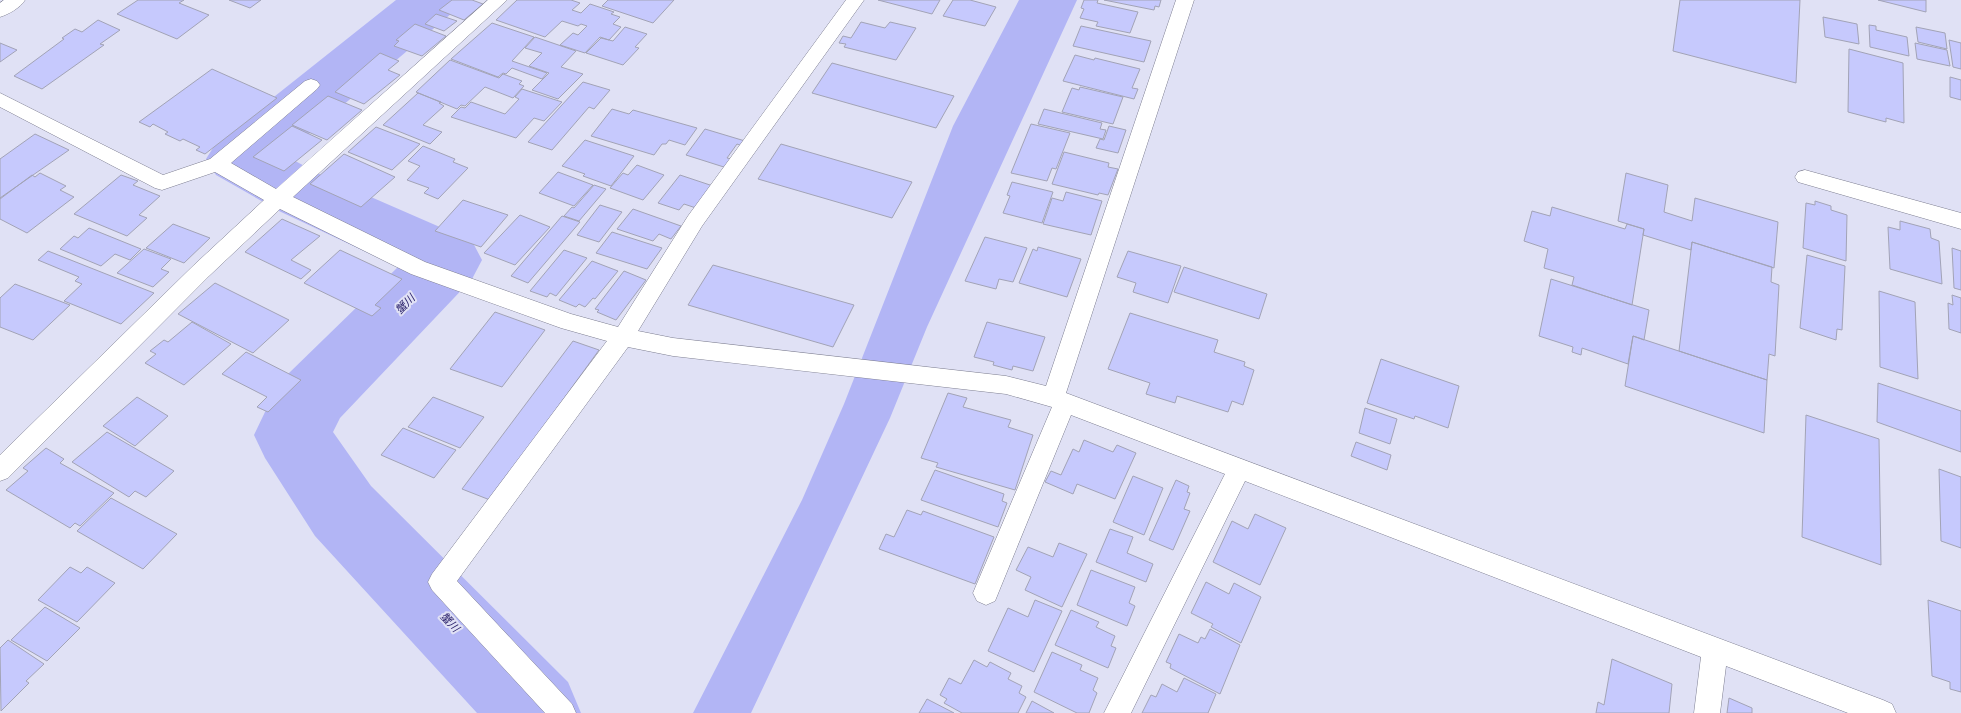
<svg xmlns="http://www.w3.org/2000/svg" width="1961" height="713" viewBox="0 0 1961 713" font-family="'Varela Round','Noto Sans JP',sans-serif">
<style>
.water{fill:#b2b5f5}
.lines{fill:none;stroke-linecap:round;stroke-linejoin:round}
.river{fill:#b2b5f5;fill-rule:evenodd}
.building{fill:#c6c9fd;stroke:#a2a3b6}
.minor-casing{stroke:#7d7e90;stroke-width:1}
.minor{fill:#fff;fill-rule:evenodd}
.labels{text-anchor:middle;stroke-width:4;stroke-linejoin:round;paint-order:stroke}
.water-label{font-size:11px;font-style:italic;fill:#2c236c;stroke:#e0e1f5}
</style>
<rect width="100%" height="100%" fill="#e0e1f5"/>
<path class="water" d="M1019 0H1077L927 327 890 418 751 713H693L802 500 844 404 953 126Z"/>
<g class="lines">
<path class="river" d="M396 0H460L452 13 284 155 325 177 472 241 482 260 472 279 340 418 333 432 371 486 568 682 581 713H477L315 536 265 458 254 435 265 412 288 374 398 267 279 211 216 175 206 159 216 143Z"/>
</g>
<path class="building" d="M138 0H184L179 3 209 15 177 39 117 14Z
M229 0H261L250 8Z
M452 0H472L483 4 464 20 439 10Z
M517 0H571L580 3 572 10 581 13 590 4 614 12 611 14 620 17 613 24 621 27 609 40 600 37 585 53 560 45 573 33 578 35 587 26 581 24 578 26 562 21 545 37 496 20Z
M608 0H674L653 23 602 6Z
M878 0H940L932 14Z
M953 0H970L996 7 985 26 943 16Z
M1084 0H1098L1097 3 1138 12 1130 33 1096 26 1098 22 1080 18 1084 9 1081 8Z
M1104 0H1161L1159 7 1155 6 1154 10Z
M1680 0H1800L1796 83 1673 51Z
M1878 0H1926V12Z
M436 14 457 21 444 31 425 24Z
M1823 17 1857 24 1859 44 1825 37Z
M98 20 120 30 100 44 104 45 42 89 14 76 64 39 62 38 75 29 82 32Z
M861 22 885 28 890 22 916 28 896 60 844 47 846 44 839 43 843 36 851 38Z
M492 23 534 37 512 61 547 73 542 79 512 68 506 74 503 73 498 77 451 59Z
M415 24 446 36 422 56 394 46 399 41 396 40Z
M1869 25 1876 26V30L1907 37 1909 56 1870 47Z
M1081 26 1151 41 1144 62 1073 46Z
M625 27 647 34 635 47 639 48 623 65 586 53 601 38 613 41Z
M1916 27 1945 33 1947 49 1918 42Z
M535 37 576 51 561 67 583 74 558 99 532 90 549 73 529 66 542 53 525 48Z
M1949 40 1961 43V69L1953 67Z
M0 43 17 50 0 62Z
M1915 43 1947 50 1950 66 1917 59Z
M1849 49 1903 63 1904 123 1886 118V122L1848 112Z
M380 53 399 61 388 70 400 75 364 104 335 92Z
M1075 55 1094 60 1095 58 1140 69 1132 88 1138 89 1134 99 1063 81Z
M450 60 499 78 503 74 522 81 519 84 524 86 513 98 485 87 465 106 461 105 457 109 416 92Z
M832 63 954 96 936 128 812 93Z
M212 69 277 98 205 154 196 150 200 147 183 139 180 141 165 134 168 132 153 124 150 127 139 122Z
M1950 77 1961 80V100L1950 97Z
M583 82 610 90 594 109 589 107 552 150 528 142Z
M1080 87 1123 97 1113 124 1062 112 1072 88 1079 90Z
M522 89 562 102 544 121 534 118 516 138 451 117 461 107 465 108 471 102 505 114 519 99 515 97Z
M418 93 441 102 439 103 444 106 423 125 442 132 430 144 383 125Z
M328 96 362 110 327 140 292 125Z
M612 109 629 114 633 110 697 128 685 145 669 140 666 144H662L654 155 591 136Z
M1044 109 1102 123 1100 129 1106 130 1103 139 1038 124Z
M1031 124 1070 133 1056 169 1052 168 1047 181 1011 173Z
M292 126 322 140 284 171 253 157Z
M1109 126 1126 130 1118 153 1096 148 1100 139 1104 140Z
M376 127 420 144 392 170 348 152Z
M705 129 745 141 742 146 737 144 727 158 732 159 727 168 686 155Z
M35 134 69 150 0 198V159Z
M585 140 634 156 611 186 583 176 585 174 562 166Z
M781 144 912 182 892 218 758 179Z
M423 146 455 159 453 162 468 168 438 199 424 193 429 188 407 180 420 166 408 161Z
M1064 152 1109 163 1108 167 1118 169 1108 195 1099 193 1098 195 1052 184Z
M344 154 395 177 361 207 310 184Z
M637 165 664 175 643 200 610 188 623 173 628 175Z
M558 172 593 185 574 206 539 193Z
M40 173 66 186 60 190 74 197 27 233 0 219V199L32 175 35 177Z
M1626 173 1668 185 1664 212 1692 221 1695 198 1778 222 1774 268 1692 242 1691 250 1643 235 1644 229 1618 221Z
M121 175 138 181 133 185 160 196 139 215 147 218 127 236 74 214Z
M680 175 713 186 696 208 684 204 679 210 658 203Z
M1012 182 1053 192 1042 223 1003 213 1010 196 1007 195Z
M594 185 606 189 579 221 564 216 572 207 574 208Z
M1066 192 1102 201 1091 235 1043 224 1052 198 1063 201Z
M463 200 508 215 481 247 435 231Z
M1815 201 1831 206V210L1847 215 1846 261 1803 248 1806 203 1815 205Z
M600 205 622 212 599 242 577 235Z
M1552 207 1625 229 1627 224 1644 229 1632 305 1572 285 1574 277 1544 268 1548 249 1524 241 1532 211 1550 216Z
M633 209 681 226 671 239 659 234 653 241 617 229Z
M520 215 550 227 515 265 484 253Z
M562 216 580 222 528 283 511 276Z
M282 219 320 236 291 260 311 270 301 279 245 252Z
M1900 221 1930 229 1931 238 1939 241 1942 284 1890 269 1888 227 1900 230Z
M173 224 210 238 184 263 146 248Z
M89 228 141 249 130 260 115 254 101 266 60 249 74 236 78 238Z
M612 232 662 248 647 269 596 253Z
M985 237 1027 248 1013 282 999 279 996 289 965 281Z
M1692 242 1772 267 1771 282 1779 285 1775 356 1769 354 1767 380 1679 351Z
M1038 247 1081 259 1067 297 1019 283 1033 249 1037 251Z
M1952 248 1961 251V290L1954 288Z
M144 249 171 259 161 269 169 272 153 287 117 273Z
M340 250 402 279 375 305 381 308 372 316 304 283Z
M564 250 587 258 556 296 550 293 547 297 530 291Z
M48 251 154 293 121 324 64 301 82 284 75 281 79 277 38 260Z
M1128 251 1181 266 1168 303 1133 292 1136 283 1117 277Z
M1807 255 1845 266 1842 330 1837 329 1836 340 1800 328Z
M592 261 618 271 595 299 593 298 585 307 579 304 576 307 559 300Z
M713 265 854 305 833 347 688 305Z
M1184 267 1267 294 1259 319 1174 292Z
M624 271 646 280 616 320 597 312 599 310 595 309Z
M1551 279 1649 310 1644 340 1633 336 1628 364 1582 348 1581 355 1572 352 1573 347 1539 336Z
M215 283 289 320 253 353 178 314Z
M15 284 70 305 33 340 0 327V298Z
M1879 291 1915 302 1918 379 1880 367Z
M1952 295 1961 298V333L1949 329 1948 303 1953 305Z
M495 312 545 330 502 387 450 369Z
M1130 313 1218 340 1214 352 1245 362 1244 366 1254 370 1243 405 1232 401 1228 412 1177 396 1175 403 1146 394 1150 383 1108 369Z
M192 322 231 344 184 385 145 363 156 354 150 351 164 340 168 342Z
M987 322 1045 337 1033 371 1013 366 1012 370 993 365 994 362 974 357Z
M1633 336 1767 380 1764 433 1625 386Z
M573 341 599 350 490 500 462 489Z
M246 352 301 380 268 412 257 407 267 397 222 374Z
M1381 359 1459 386 1448 428 1415 416 1414 419 1367 403Z
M1878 383 1961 411V452L1877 422Z
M948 393 967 398 963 407 1011 420 1008 427 1033 435 1015 490 936 467 938 463 921 458Z
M137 397 168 416 135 446 103 426Z
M433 397 484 417 460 448 408 427Z
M1365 408 1397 419 1390 444 1359 433Z
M1806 415 1879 439 1881 565 1802 537Z
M403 428 456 450 434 478 381 455Z
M107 432 174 471 146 497 135 491 129 497 72 462Z
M1084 440 1113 452 1117 445 1136 453 1115 499 1077 484 1073 494 1045 482 1051 471 1061 475 1073 449 1079 452Z
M1356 442 1391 455 1387 470 1351 456Z
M46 448 64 459 60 463 114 493 80 526 75 523 70 528 6 490 28 471 23 468Z
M1939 469 1961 477V548L1941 541Z
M935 470 1004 494 1002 501 1007 503 998 527 921 500Z
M1133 476 1163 488 1144 535 1113 522Z
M1176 480 1189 486 1187 492 1190 493 1184 509 1190 511 1173 550 1149 540Z
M111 498 177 534 143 569 77 531Z
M907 510 921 515 923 511 994 537 975 584 879 549 886 534 894 537Z
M1255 514 1286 528 1260 585 1213 562 1232 521 1248 529Z
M1110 529 1133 537 1127 553 1153 564 1146 582 1096 562Z
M1059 543 1087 554 1062 607 1025 590 1031 577 1016 570 1028 547 1053 557Z
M70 567 81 573 87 567 115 583 77 622 38 600Z
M1091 570 1135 587 1129 603 1135 606 1127 626 1077 605Z
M1206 582 1229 594 1234 583 1261 597 1241 643 1211 627 1213 624 1191 613Z
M1035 600 1062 611 1034 672 988 651 1008 608 1028 617Z
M1928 600 1961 611V692L1950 689V682L1932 676Z
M45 607 80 628 47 661 11 640Z
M1071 610 1099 622 1096 627 1115 636 1111 646 1116 648 1108 668 1055 645Z
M1210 629 1240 645 1220 694 1170 668 1171 664 1166 662 1179 634 1198 643 1201 637 1205 639Z
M8 640 44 664 26 681 29 683 1 711 0 648Z
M1052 652 1082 665 1080 670 1098 678 1093 690 1097 693 1089 713H1077L1034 692Z
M1612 659 1672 684 1669 713H1596L1598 702 1604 705Z
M974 660 987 667 990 662 1011 673 1008 679 1022 686 1019 693 1026 697 1018 713H962L944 703 947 699 940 695 949 678 961 684Z
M1184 678 1216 694 1208 713H1142L1151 695 1156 697 1162 684 1177 692Z
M1729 698 1752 708V713H1727Z
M927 699 954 713H919Z
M1032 701 1054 713H1026Z"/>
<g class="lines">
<g class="minor-casing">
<path id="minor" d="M4 0H25C20 8 9 14 0 17V3Z
M488 0H507L293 197 425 262 571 314 618 327 688 216 846 0H864L702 226 638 331 673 338 1006 376 1046 386 1176 0H1194L1066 393 1883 700 1892 704 1896 713H1848L1726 666 1720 713H1694L1701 657 1245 481 1131 713H1104L1225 474 1071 415 995 601 986 605 977 601 973 593 1052 407 1006 394 673 356 628 347 457 581 572 704 576 713H545L432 590 428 582 432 574 607 341 561 328 411 274 280 209 208 277 8 478 0 481V455L194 265 264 200 215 172 162 190 155 188 0 107V93L163 175 210 159 305 81 311 79 317 81 320 85 317 89 231 163 276 189Z
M1805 170 1961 213V229L1798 182 1795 177 1798 172Z"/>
</g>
<use href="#minor" class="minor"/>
</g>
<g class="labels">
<g class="water-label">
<text transform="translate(405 304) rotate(-45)" y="4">蟹川</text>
<text transform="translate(450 622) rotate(46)" y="4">蟹川</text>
</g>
</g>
</svg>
